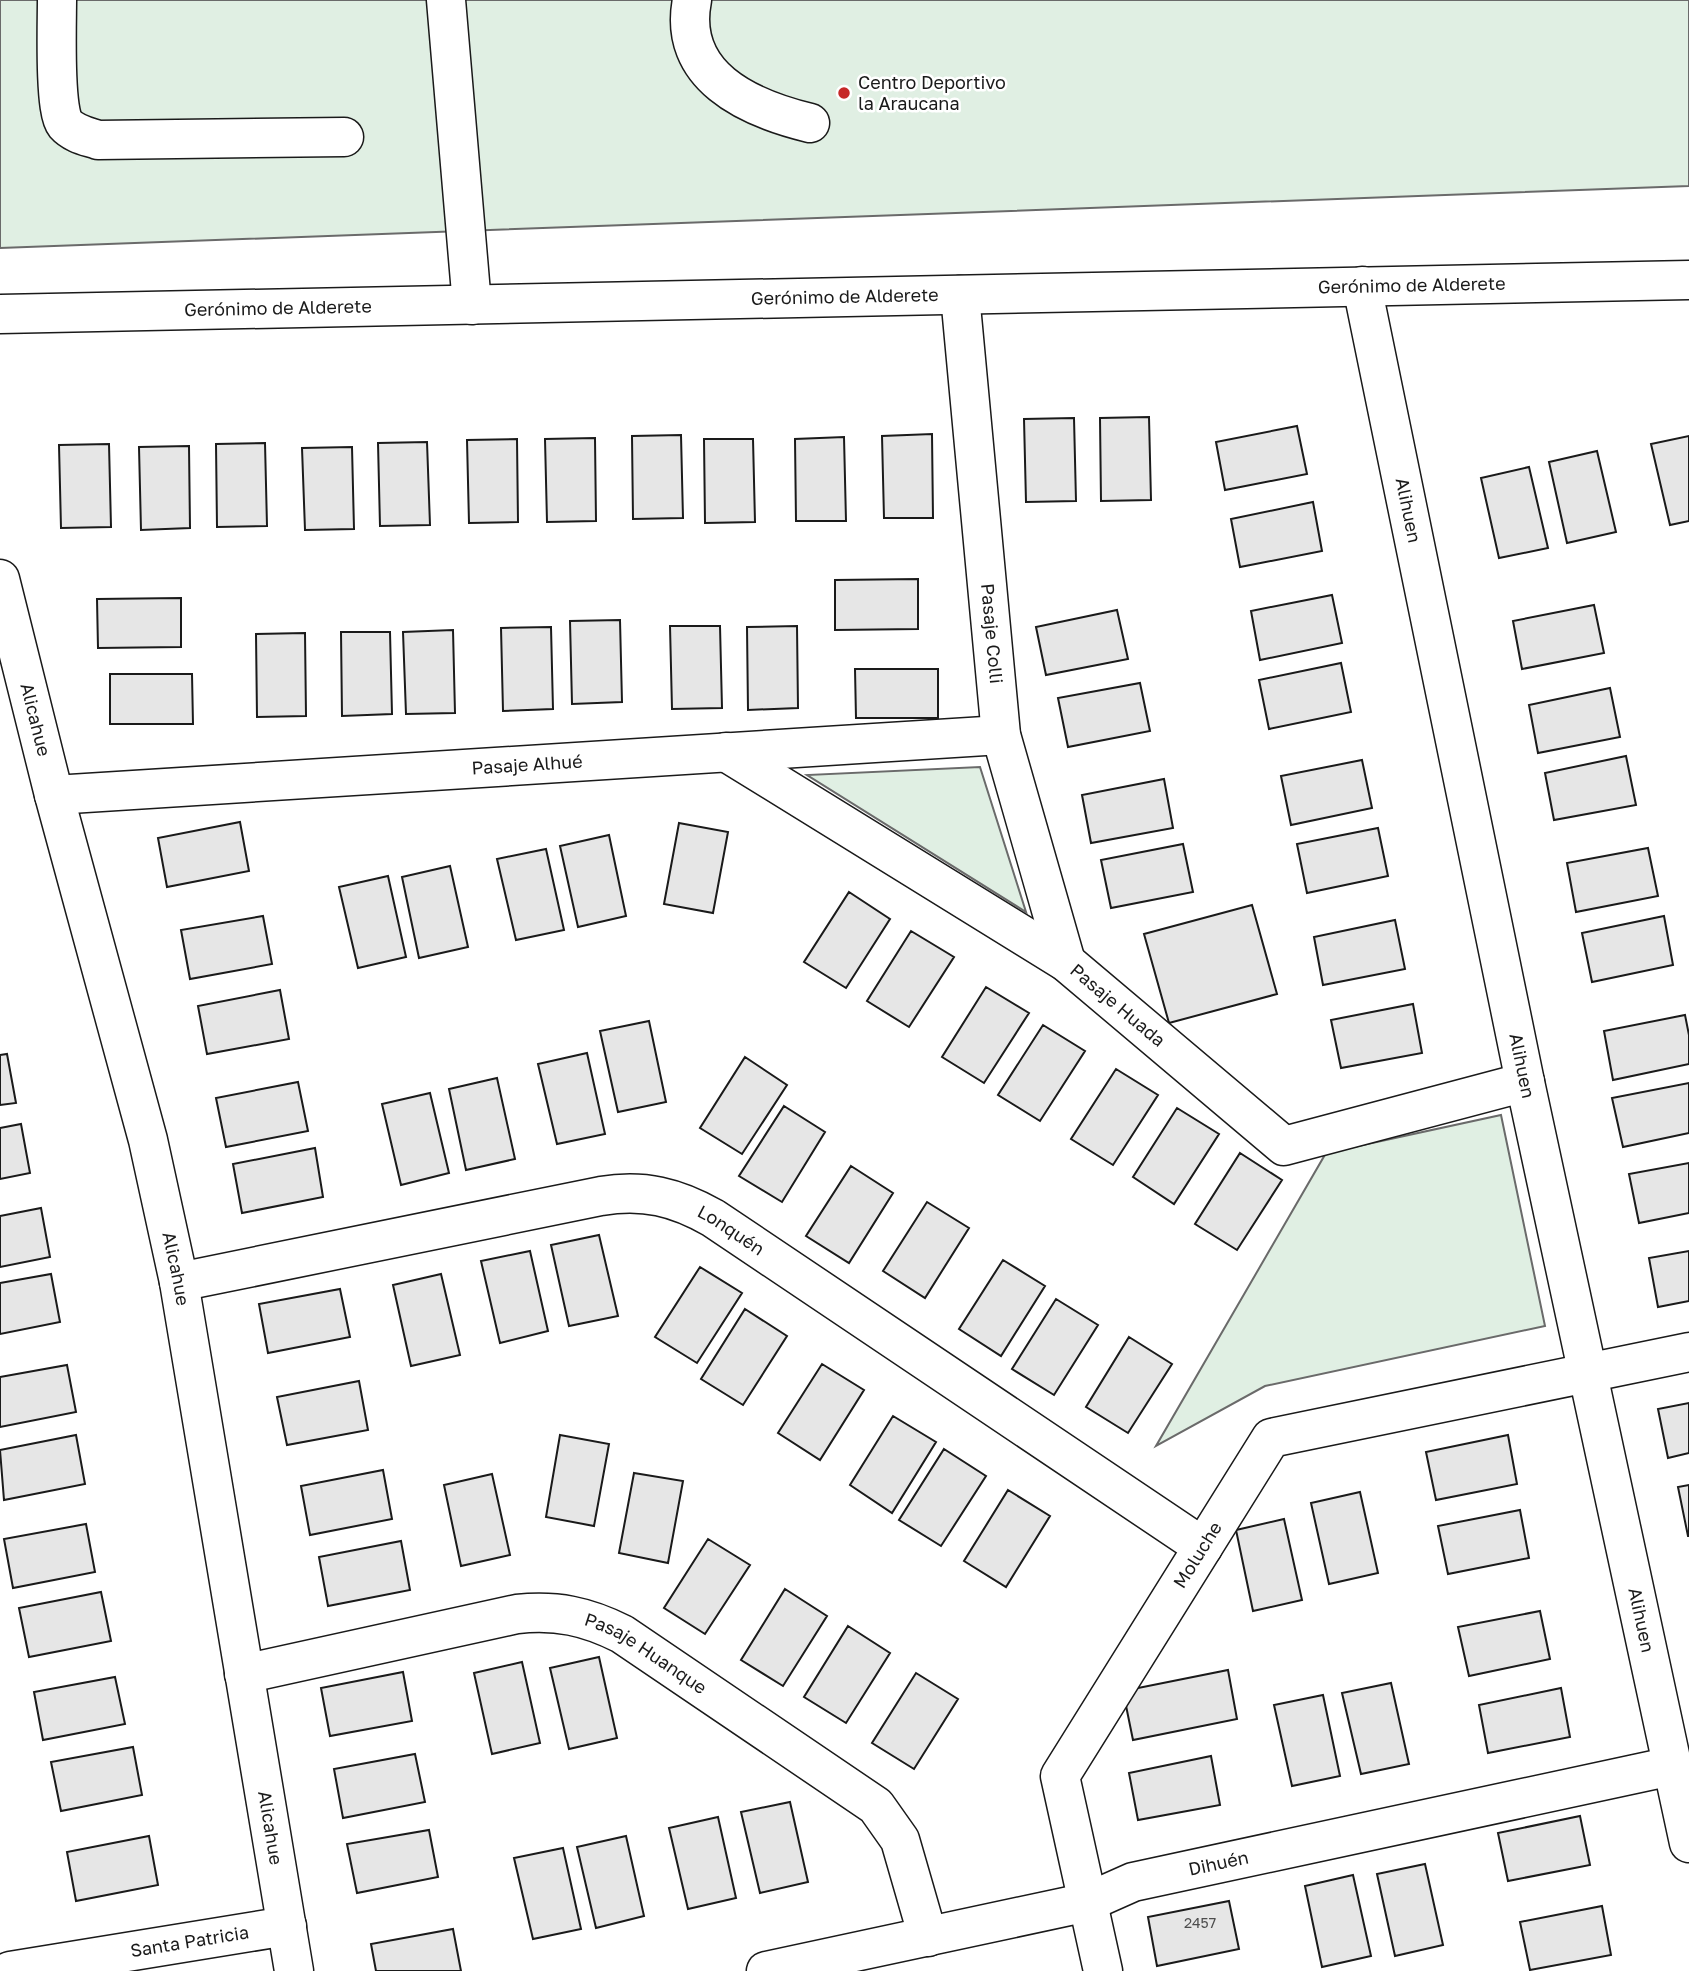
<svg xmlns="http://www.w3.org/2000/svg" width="1689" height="1971" viewBox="0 0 1689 1971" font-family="'Golos Text',sans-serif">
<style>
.green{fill:#e0efe3;stroke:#6a6a6a;stroke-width:2}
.building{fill:#e6e6e6;stroke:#1a1a1a;stroke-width:2}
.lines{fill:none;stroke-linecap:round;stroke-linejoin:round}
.minor-casing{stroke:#1a1a1a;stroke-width:41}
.minor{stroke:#fff;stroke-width:38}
.poi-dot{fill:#c62828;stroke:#fff;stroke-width:2.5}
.labels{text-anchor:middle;stroke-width:5;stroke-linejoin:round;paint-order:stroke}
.number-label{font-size:14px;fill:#4d4d4d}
.poi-label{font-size:18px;fill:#1a1a1a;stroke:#fff;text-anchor:start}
.street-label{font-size:18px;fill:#1a1a1a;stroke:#fff}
</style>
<rect width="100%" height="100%" fill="#fff"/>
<path class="green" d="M0 0H1689V186L0 248Z
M980 767 1026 912 807 775Z
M1501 1115 1545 1326 1265 1386 1156 1446 1326 1153Z"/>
<path class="building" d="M1149 417 1151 500 1101 501 1100 418Z
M1074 418 1076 501 1026 502 1024 419Z
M1297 426 1307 474 1225 490 1216 442Z
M932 434 933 518H884L882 436Z
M681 435 683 518 633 519 632 436Z
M1689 436V521L1670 525 1651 444Z
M844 437 846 521H796L795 439Z
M595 438 596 521 547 522 545 439Z
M517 439 518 522 469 523 467 440Z
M704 439H753L755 522 705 523Z
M427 442 430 525 380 526 378 443Z
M265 443 267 526 217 527 216 444Z
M109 444 111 527 61 528 59 445Z
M189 446 190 528 141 530 139 447Z
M352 447 354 529 305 530 302 448Z
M1597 451 1616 532 1567 543 1549 462Z
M1529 467 1548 548 1499 558 1481 478Z
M1313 502 1322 551 1240 567 1231 519Z
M918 579V629L835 630V580Z
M1332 595 1342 643 1260 660 1251 611Z
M181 598V647L98 648 97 599Z
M1594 605 1604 653 1522 669 1513 621Z
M1117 610 1128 659 1046 675 1036 627Z
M620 620 622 702 572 704 570 621Z
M670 626H720L722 708 672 709Z
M797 626 798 708 748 710 747 627Z
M551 627 553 709 503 711 501 628Z
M453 630 455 713 406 714 403 632Z
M341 632H390L392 714 342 716Z
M305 633 306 716 257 717 256 634Z
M1341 663 1351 712 1269 729 1259 680Z
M855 669H938V718H856Z
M110 674H192L193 724H110Z
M1140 683 1150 731 1068 747 1058 698Z
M1610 688 1620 737 1538 753 1529 705Z
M1626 756 1636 805 1554 820 1545 773Z
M1362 760 1372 808 1291 825 1281 776Z
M1164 779 1173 828 1091 843 1082 795Z
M240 822 249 871 167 887 158 838Z
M679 823 728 832 713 913 664 904Z
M1378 828 1388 876 1307 893 1297 844Z
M609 835 626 916 578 927 560 846Z
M1183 844 1193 892 1111 908 1101 860Z
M1648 848 1658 896 1576 912 1567 863Z
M546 849 564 930 516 940 497 859Z
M450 866 468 947 419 958 402 877Z
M388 876 406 957 358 968 339 887Z
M849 892 890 919 846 988 804 962Z
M1252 905 1277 994 1169 1023 1144 934Z
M263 916 272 964 190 979 181 930Z
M1664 916 1673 965 1592 982 1582 933Z
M1395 920 1405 969 1323 985 1314 937Z
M911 931 954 957 909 1027 867 1001Z
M986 987 1029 1013 984 1083 942 1057Z
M280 990 289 1039 207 1054 198 1006Z
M1413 1004 1422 1053 1341 1068 1331 1020Z
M1685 1015 1689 1035V1064L1613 1080 1604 1031Z
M649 1021 666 1102 618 1112 600 1031Z
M1043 1025 1085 1051 1040 1121 998 1095Z
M587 1053 605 1134 557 1144 538 1064Z
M7 1054 16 1103 0 1105V1055Z
M745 1057 787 1085 742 1154 700 1128Z
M1116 1069 1158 1095 1113 1165 1071 1139Z
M497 1078 515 1159 466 1170 449 1089Z
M298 1082 308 1131 226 1147 216 1098Z
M1689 1083V1133L1623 1147 1612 1098Z
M430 1093 449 1173 401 1185 382 1104Z
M784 1106 825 1132 782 1202 739 1176Z
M1177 1108 1219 1134 1174 1204 1133 1177Z
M21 1124 30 1173 0 1179V1128Z
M315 1148 323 1197 242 1213 233 1164Z
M1240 1153 1282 1180 1237 1250 1195 1224Z
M1689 1163V1213L1639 1223 1629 1174Z
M851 1166 893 1193 849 1263 806 1236Z
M927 1202 969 1228 925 1298 883 1271Z
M41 1208 50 1257 0 1267V1216Z
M599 1235 618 1316 569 1326 551 1245Z
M530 1251 548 1331 500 1343 481 1261Z
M1689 1251V1301L1658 1307 1649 1258Z
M1003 1260 1045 1286 1001 1356 959 1329Z
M700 1267 742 1293 697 1363 655 1337Z
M51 1274 60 1322 0 1334V1283Z
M441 1274 460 1355 411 1366 393 1285Z
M340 1289 350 1337 268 1353 259 1304Z
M1056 1299 1098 1325 1054 1395 1012 1369Z
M745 1309 787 1336 743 1405 701 1379Z
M1129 1337 1172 1364 1128 1433 1086 1407Z
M822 1364 864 1390 820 1460 778 1433Z
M67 1365 76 1412 0 1427V1377Z
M359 1381 368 1430 287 1445 277 1397Z
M1689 1403V1453L1668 1458 1658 1409Z
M893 1416 936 1442 892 1513 850 1485Z
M76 1435 85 1484 4 1500 0 1450Z
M560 1435 609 1444 594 1526 546 1517Z
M1508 1435 1517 1484 1436 1500 1426 1452Z
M944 1449 986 1476 941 1546 899 1520Z
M383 1470 392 1519 310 1535 301 1486Z
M634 1473 683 1481 668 1563 619 1553Z
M492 1474 510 1555 461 1566 444 1485Z
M1689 1485V1536H1688L1678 1487Z
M1008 1490 1050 1516 1006 1587 964 1561Z
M1360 1492 1378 1573 1329 1584 1311 1503Z
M1520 1510 1529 1558 1448 1574 1438 1526Z
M1284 1519 1302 1600 1253 1611 1236 1530Z
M86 1524 95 1572 13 1588 4 1539Z
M708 1539 750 1565 705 1634 664 1608Z
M401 1541 410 1590 328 1606 319 1557Z
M785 1589 827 1616 783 1686 741 1660Z
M101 1592 111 1641 29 1657 19 1608Z
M1540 1611 1550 1659 1469 1676 1458 1627Z
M848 1626 890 1653 846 1723 804 1697Z
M599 1657 617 1738 569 1749 550 1668Z
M522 1662 540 1743 492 1754 474 1673Z
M1228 1670 1237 1719 1133 1740 1123 1691Z
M403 1672 412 1721 330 1736 321 1688Z
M916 1673 958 1699 914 1769 872 1743Z
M115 1677 125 1724 43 1740 34 1692Z
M1391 1683 1409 1764 1361 1774 1342 1693Z
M1561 1688 1570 1737 1488 1753 1479 1705Z
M1323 1695 1340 1776 1292 1786 1274 1705Z
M133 1747 142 1795 61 1811 51 1762Z
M415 1754 425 1802 343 1818 334 1769Z
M1211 1756 1220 1805 1138 1820 1129 1773Z
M790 1802 808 1882 760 1893 741 1812Z
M1580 1816 1590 1865 1508 1881 1498 1833Z
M718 1817 736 1898 688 1909 669 1828Z
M429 1830 438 1877 357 1893 347 1844Z
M149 1836 158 1885 76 1901 67 1852Z
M626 1836 644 1916 596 1928 577 1847Z
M563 1848 581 1929 533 1939 514 1858Z
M1425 1864 1443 1945 1395 1956 1377 1874Z
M1353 1875 1371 1956 1322 1967 1305 1886Z
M1229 1901 1239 1949 1157 1966 1148 1917Z
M1602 1906 1611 1955 1530 1970 1520 1922Z
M453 1929 461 1971H376L371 1944Z"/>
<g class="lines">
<g class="minor-casing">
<g id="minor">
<path d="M57 0C57 21 54 111 65 124 74 134 86 136 98 140L344 137"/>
<path d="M446 0 472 305"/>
<path d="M692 0C677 76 748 108 810 123"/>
<path id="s1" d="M1362 286 1525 1082 1689 1843"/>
<path id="s2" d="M960 295 1001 735 1066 962"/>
<path id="s3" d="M0 314 1689 280"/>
<path id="s4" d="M0 579 54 795 148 1140 179 1282 294 1971"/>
<path id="s5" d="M726 752 1066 962 1284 1146 1525 1082"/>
<path id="s6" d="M54 795 1001 735"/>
<path id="s7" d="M179 1282 601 1196C644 1189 676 1197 713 1218L1203 1547"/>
<path id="s8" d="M244 1674 517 1614C557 1610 586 1616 622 1634L876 1806 900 1840 928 1937"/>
<path id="s9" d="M10 1971 287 1926"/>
<path id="s10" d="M766 1971 1088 1902 1133 1882 1672 1766"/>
<path id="s11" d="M1103 1971 1060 1776 1271 1438 1689 1352"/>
</g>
</g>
<use href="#minor" class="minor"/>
</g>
<circle class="poi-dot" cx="844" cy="93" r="7"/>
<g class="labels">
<g class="number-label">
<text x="1200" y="1928">2457</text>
</g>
<g class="poi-label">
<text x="858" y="89">Centro Deportivo<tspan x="858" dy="21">la Araucana</tspan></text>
</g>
<g class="street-label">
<text dy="6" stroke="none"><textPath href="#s3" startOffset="1412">Gerónimo de Alderete</textPath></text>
<text dy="6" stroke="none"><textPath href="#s3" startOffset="845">Gerónimo de Alderete</textPath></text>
<text dy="6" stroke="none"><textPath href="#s3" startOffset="278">Gerónimo de Alderete</textPath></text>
<text dy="6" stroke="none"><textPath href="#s1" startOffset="229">Alihuen</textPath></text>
<text dy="6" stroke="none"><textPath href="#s2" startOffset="340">Pasaje Colli</textPath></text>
<text dy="6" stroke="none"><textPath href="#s4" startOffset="145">Alicahue</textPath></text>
<text dy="6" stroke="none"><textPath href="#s6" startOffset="474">Pasaje Alhué</textPath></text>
<text dy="6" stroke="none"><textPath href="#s5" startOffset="467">Pasaje Huada</textPath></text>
<text dy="6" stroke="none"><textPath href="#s1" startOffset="796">Alihuen</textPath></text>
<text dy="6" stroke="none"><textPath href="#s7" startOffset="569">Lonquén</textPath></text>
<text dy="6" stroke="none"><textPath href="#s4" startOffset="712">Alicahue</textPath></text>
<text dy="6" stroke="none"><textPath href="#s11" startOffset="460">Moluche</textPath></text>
<text dy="6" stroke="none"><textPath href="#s1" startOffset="1363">Alihuen</textPath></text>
<text dy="6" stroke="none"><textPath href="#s8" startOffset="418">Pasaje Huanque</textPath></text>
<text dy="6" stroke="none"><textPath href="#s4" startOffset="1279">Alicahue</textPath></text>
<text dy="6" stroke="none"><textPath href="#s10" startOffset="466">Dihuén</textPath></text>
<text dy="6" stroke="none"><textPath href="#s9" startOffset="182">Santa Patricia</textPath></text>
</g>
</g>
</svg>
